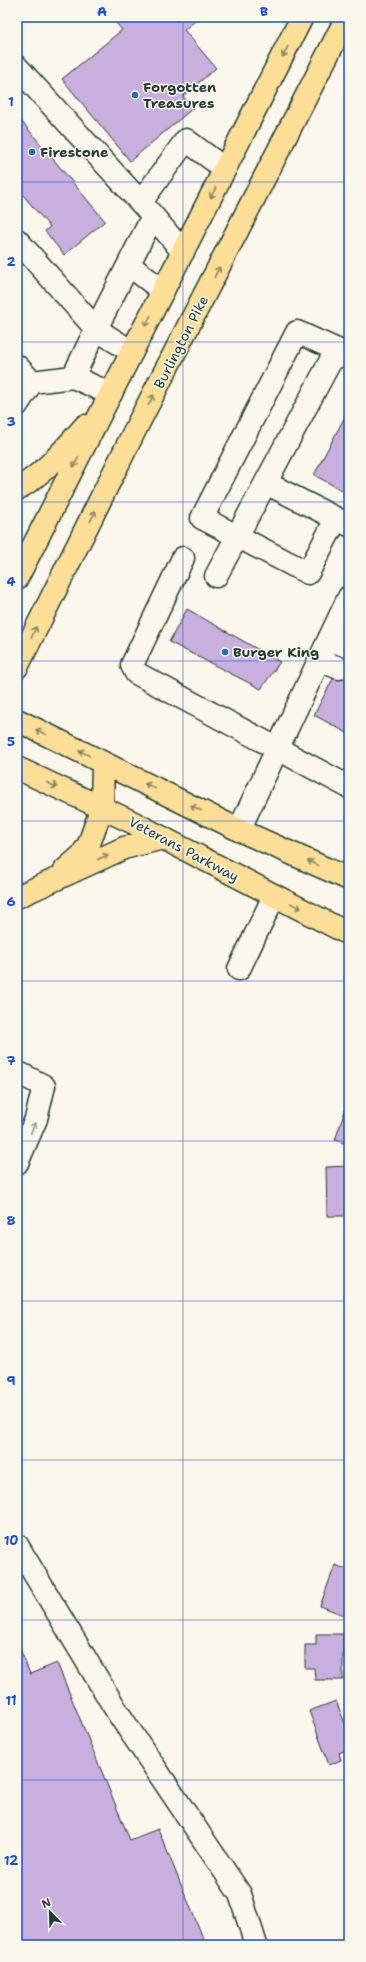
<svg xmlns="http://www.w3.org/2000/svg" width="366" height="1962" viewBox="0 0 366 1962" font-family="'Shantell Sans',sans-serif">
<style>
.building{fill:#c9afde;stroke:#1f3d34}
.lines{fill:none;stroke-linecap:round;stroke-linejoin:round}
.minor-tunnel{stroke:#cfd2c7;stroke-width:22;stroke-dasharray:22 11;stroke-linecap:butt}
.minor-casing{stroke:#1f3d34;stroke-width:25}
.major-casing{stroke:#1f3d34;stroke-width:25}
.highway-casing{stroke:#1f3d34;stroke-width:25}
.minor{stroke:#fbf7ec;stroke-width:22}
.major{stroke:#fdde96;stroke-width:22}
.highway{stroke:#fdde96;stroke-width:22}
.oneway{stroke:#838560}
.oneway2{stroke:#8d9a90}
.grid{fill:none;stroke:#1d4ed8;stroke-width:1;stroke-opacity:0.55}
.poi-dot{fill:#1f6fb2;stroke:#fbf7ec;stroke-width:1.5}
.labels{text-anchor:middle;stroke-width:3;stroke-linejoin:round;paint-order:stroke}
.poi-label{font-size:14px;font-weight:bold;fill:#1f3d34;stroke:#fbf7ec;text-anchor:start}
.street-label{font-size:14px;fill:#1f3d34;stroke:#fbf7ec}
.neatline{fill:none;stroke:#1d4ed8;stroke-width:1.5}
.grid-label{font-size:13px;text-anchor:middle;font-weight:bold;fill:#1d4ed8}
</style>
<rect width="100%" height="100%" fill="#fbf7ec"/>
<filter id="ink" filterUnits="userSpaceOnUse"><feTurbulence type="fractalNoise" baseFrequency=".025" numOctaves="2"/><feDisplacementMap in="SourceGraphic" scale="8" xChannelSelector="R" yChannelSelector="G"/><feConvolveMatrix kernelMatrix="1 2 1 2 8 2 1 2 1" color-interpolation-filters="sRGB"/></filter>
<g filter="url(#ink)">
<path class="building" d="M111 17H200L184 30 216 68 183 96 193 108 130 161 62 79 122 30Z
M17 116 105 221 64 255 45 231 50 227 17 188Z
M349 409V494L314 475Z
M187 609 280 662 261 689 169 642Z
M349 648V734L314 715Z
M349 1099V1145L335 1140Z
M349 1166V1216H327L326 1167Z
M335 1565 349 1570V1617L320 1606Z
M316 1634H343V1680H315L314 1668H305V1645H316Z
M17 1641 30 1674 57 1663 130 1840 158 1829 206 1945H17Z
M336 1701 349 1733V1749L339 1753 341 1760 329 1765 309 1711Z"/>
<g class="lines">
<path class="minor-tunnel" d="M344 657 349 660"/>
<g class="minor-casing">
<path id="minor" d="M17 67 153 216 183 252
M141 202 186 140 225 169
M17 240 96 329 73 377
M129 265 163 291
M132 352 96 329 153 216
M17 366 32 382
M32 382 73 377 111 394
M17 405 32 382
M266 483 349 525
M336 519 308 573 202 518 297 332 344 353
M183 558 132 665 136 673 349 787
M216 576 331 360 344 353 349 355
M329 639 349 647
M319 660 339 668
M239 830 349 597
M239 969 274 896
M17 1072 44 1086 36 1119 17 1163
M17 1545 118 1713 240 1894 256 1945"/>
</g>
<g class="major-casing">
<path id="major" d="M17 720 239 830 349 879
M17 768 132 822 349 934"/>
</g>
<g class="highway-casing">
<path id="highway" d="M17 489C45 473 64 450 85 426
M17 578 302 17
M17 667 138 424 347 17
M65 870 82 855 89 844 102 807 103 763
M17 897 124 848 163 838"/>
</g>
<use href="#minor" class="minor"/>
<use href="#major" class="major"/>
<use href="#highway" class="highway"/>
</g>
<defs><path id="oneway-shaft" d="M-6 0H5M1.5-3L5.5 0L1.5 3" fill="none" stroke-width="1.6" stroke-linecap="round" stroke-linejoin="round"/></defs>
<g class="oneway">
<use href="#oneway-shaft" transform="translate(285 52) rotate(117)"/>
<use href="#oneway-shaft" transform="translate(213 193) rotate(117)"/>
<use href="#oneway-shaft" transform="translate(217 272) rotate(-63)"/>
<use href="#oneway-shaft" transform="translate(148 321) rotate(117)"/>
<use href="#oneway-shaft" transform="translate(151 400) rotate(-62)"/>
<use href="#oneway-shaft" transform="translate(76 462) rotate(117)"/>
<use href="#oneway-shaft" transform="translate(93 516) rotate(-64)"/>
<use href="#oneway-shaft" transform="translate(34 632) rotate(-65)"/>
<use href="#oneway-shaft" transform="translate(41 732) rotate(-154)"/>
<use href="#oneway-shaft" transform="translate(84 753) rotate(-154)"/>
<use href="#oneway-shaft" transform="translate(52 785) rotate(25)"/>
<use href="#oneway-shaft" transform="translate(150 786) rotate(-154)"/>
<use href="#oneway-shaft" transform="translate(196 808) rotate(-154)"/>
<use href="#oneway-shaft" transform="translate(103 857) rotate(-24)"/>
<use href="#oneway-shaft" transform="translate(313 863) rotate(-156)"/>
<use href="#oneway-shaft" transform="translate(296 906) rotate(27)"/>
</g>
<use class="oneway2" href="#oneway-shaft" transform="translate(33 1128) rotate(-66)"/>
</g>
<path class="grid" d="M183 17V1945M17 182H349M17 342H349M17 502H349M17 661H349M17 821H349M17 981H349M17 1141H349M17 1301H349M17 1460H349M17 1620H349M17 1780H349"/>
<g class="poi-dot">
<circle cx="135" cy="95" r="4"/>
<circle cx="32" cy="152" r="4"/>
<circle cx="225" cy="652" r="4"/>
</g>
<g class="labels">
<g class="poi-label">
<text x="143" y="92">Forgotten<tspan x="143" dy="16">Treasures</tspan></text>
<text x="40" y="157">Firestone</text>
<text x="233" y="657">Burger King</text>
</g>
<g class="street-label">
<text transform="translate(181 342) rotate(-63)" y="5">Burlington Pike</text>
<text transform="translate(184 849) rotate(28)" y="5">Veterans Parkway</text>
</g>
</g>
<rect width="366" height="1962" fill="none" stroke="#fbf7ec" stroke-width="44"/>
<g transform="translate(50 1912) rotate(337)" stroke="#fbf7ec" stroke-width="3" paint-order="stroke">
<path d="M0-3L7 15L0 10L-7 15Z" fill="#1f3d34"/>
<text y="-6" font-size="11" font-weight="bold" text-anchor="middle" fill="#1f3d34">N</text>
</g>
<rect x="22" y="22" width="322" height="1918" class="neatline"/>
<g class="grid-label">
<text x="102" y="16">A</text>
<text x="264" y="16">B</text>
<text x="11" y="106">1</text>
<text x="11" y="266">2</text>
<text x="11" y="426">3</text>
<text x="11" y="586">4</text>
<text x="11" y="746">5</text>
<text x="11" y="906">6</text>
<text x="11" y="1065">7</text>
<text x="11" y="1225">8</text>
<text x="11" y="1385">9</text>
<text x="11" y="1545">10</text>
<text x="11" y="1705">11</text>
<text x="11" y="1865">12</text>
</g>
</svg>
